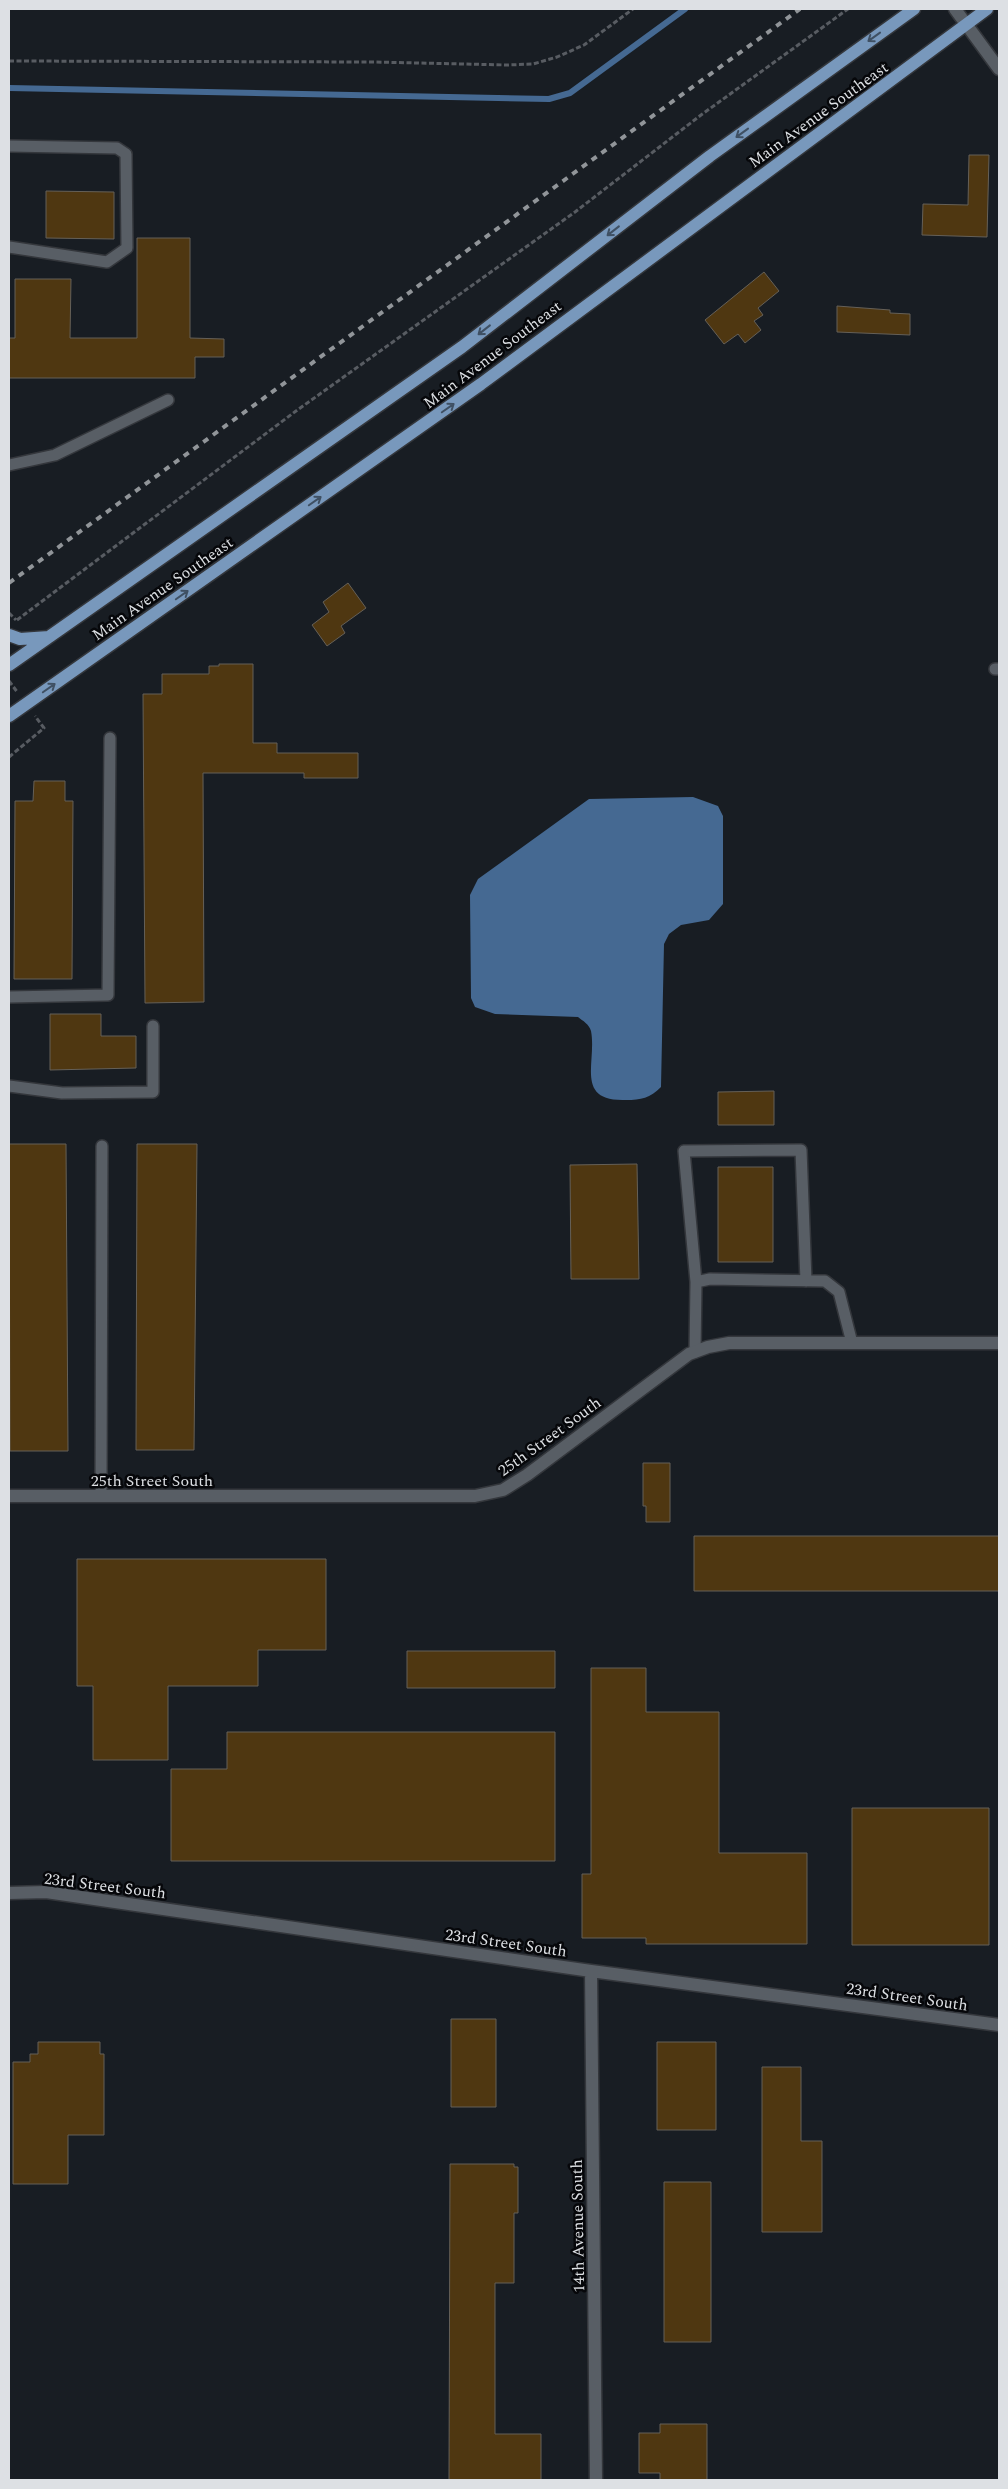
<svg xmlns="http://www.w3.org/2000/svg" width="1008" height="2489" viewBox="0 0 1008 2489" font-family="Spectral,serif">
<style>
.water{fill:#456992}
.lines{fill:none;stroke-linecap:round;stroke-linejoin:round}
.stream{stroke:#456992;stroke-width:6}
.building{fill:#4f3711;stroke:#656058}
.service-casing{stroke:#34373c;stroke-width:14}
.minor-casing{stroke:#34373c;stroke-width:15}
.primary-casing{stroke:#34373c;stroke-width:15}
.path{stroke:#585c62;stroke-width:3;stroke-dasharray:5 2.5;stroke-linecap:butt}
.service{stroke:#585e65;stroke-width:11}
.minor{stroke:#585e65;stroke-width:12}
.primary{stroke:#7898bc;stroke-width:12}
.rail{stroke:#919599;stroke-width:4;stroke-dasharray:6 6;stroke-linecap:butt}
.oneway{stroke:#3f5063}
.labels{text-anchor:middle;stroke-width:5;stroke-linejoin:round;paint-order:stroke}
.street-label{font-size:16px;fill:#dde0e4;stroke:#06070a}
</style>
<rect width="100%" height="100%" fill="#181d23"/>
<path class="water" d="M693 797 718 806 723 816V904L709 920 681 925 669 934 664 944 661 1087C650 1098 641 1100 626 1100 574 1102 597 1062 591 1031 589 1024 583 1021 578 1017L495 1014 475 1007 471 998 470 895 478 879 589 799Z"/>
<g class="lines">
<path class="stream" d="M9 88 549 99 570 93 685 9"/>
</g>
<path class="building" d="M969 155H989L987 237 922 235 923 204 968 205Z
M46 191 114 192V239L46 238Z
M137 238H190V338L224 339V357H195V378H9V338H15V279H71L70 338H137Z
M764 272 779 291 758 308 763 315 754 321 761 330 745 343 738 334 724 344 705 320Z
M837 306 890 310V313L910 314V335L837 332Z
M348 583 366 608 341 626 345 633 327 646 312 625 329 612 323 602Z
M219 664H253V743H277V753H358V778H304V773H203L204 1002 145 1003 143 694H162V674H209V666H219Z
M34 781H65V801H73L72 979H14L15 801H33Z
M50 1014H101V1036H136V1068L50 1070Z
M774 1091V1125H718V1092Z
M9 1144H66L68 1451H10Z
M137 1144H197L194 1450H136Z
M637 1164 639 1279H571L570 1165Z
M718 1167H773V1262H718Z
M643 1463H670V1522H646V1506H643Z
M694 1536H999V1591H694Z
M77 1559H326V1650H258V1686H168V1760H93V1686H77Z
M407 1651H555V1688H407Z
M591 1668H646V1712H719V1853H807V1944H646V1938H582V1874H591Z
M227 1732H555V1861H171V1769H227Z
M852 1808H989V1945H852Z
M451 2019H496V2107H451Z
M38 2042H100V2054H104V2135H68V2184H13V2062H30V2054H38Z
M657 2042H716V2130H657Z
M762 2067H801V2141H822V2232H762Z
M450 2164H514V2167H518V2213H514V2283H495V2434H541V2480H449Z
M664 2182H711V2342H664Z
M660 2424H707V2480H660V2473H639V2433H660Z"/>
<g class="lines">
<g class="service-casing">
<path id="service" d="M9 146 117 148 126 154 127 248 107 262 9 247
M9 465 55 455 168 400
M995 669H999
M9 997 108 995 110 738
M9 1086 62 1093 153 1092V1026
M696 1282 684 1151 801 1150 806 1281
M695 1352 696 1282 710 1279 825 1281 839 1292 852 1343
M101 1496 102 1146"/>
</g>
<g class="minor-casing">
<path id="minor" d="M955 9 999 69
M9 1496H475L503 1490 527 1475 689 1354 708 1347 729 1343H999
M9 1893 46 1892 591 1971 999 2025
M591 1971 596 2480"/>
</g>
<g class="primary-casing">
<path id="primary" d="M9 635 20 639 49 637
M9 665 462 347 710 156 914 9
M9 716 481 384 987 9"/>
</g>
<path class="path" d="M9 61 374 62 507 65 533 64 557 57 584 45 633 9
M9 613 16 620
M17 620 296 411 575 212 701 115 848 9
M9 681 18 693
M9 757 44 728 35 716"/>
<use href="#service" class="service"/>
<use href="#minor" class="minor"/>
<use href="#primary" class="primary"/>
<path class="rail" d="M9 583 800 9"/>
</g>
<defs><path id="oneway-shaft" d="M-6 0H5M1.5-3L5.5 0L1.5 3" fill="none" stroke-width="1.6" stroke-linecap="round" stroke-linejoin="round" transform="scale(1.25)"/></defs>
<g class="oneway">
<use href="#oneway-shaft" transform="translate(874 37) rotate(144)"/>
<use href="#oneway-shaft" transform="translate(742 133) rotate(144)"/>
<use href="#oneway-shaft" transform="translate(613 231) rotate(142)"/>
<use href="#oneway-shaft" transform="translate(484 330) rotate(142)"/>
<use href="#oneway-shaft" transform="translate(448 408) rotate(-35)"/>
<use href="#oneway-shaft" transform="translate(315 501) rotate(-35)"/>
<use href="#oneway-shaft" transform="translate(182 595) rotate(-35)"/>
<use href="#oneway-shaft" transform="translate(49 688) rotate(-35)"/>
</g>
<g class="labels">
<g class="street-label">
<text transform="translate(818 114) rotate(-36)" y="6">Main Avenue Southeast</text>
<text transform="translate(492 354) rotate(-37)" y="6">Main Avenue Southeast</text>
<text transform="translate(162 588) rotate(-35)" y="6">Main Avenue Southeast</text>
<text transform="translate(549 1436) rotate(-36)" y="6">25th Street South</text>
<text x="152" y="1486">25th Street South</text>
<text transform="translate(105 1885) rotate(7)" y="6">23rd Street South</text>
<text transform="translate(506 1942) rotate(8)" y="6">23rd Street South</text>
<text transform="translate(907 1996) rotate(8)" y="6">23rd Street South</text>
<text transform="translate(577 2226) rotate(-91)" y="6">14th Avenue South</text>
</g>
</g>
<rect width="1008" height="2489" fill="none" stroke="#dde0e4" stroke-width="20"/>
</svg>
